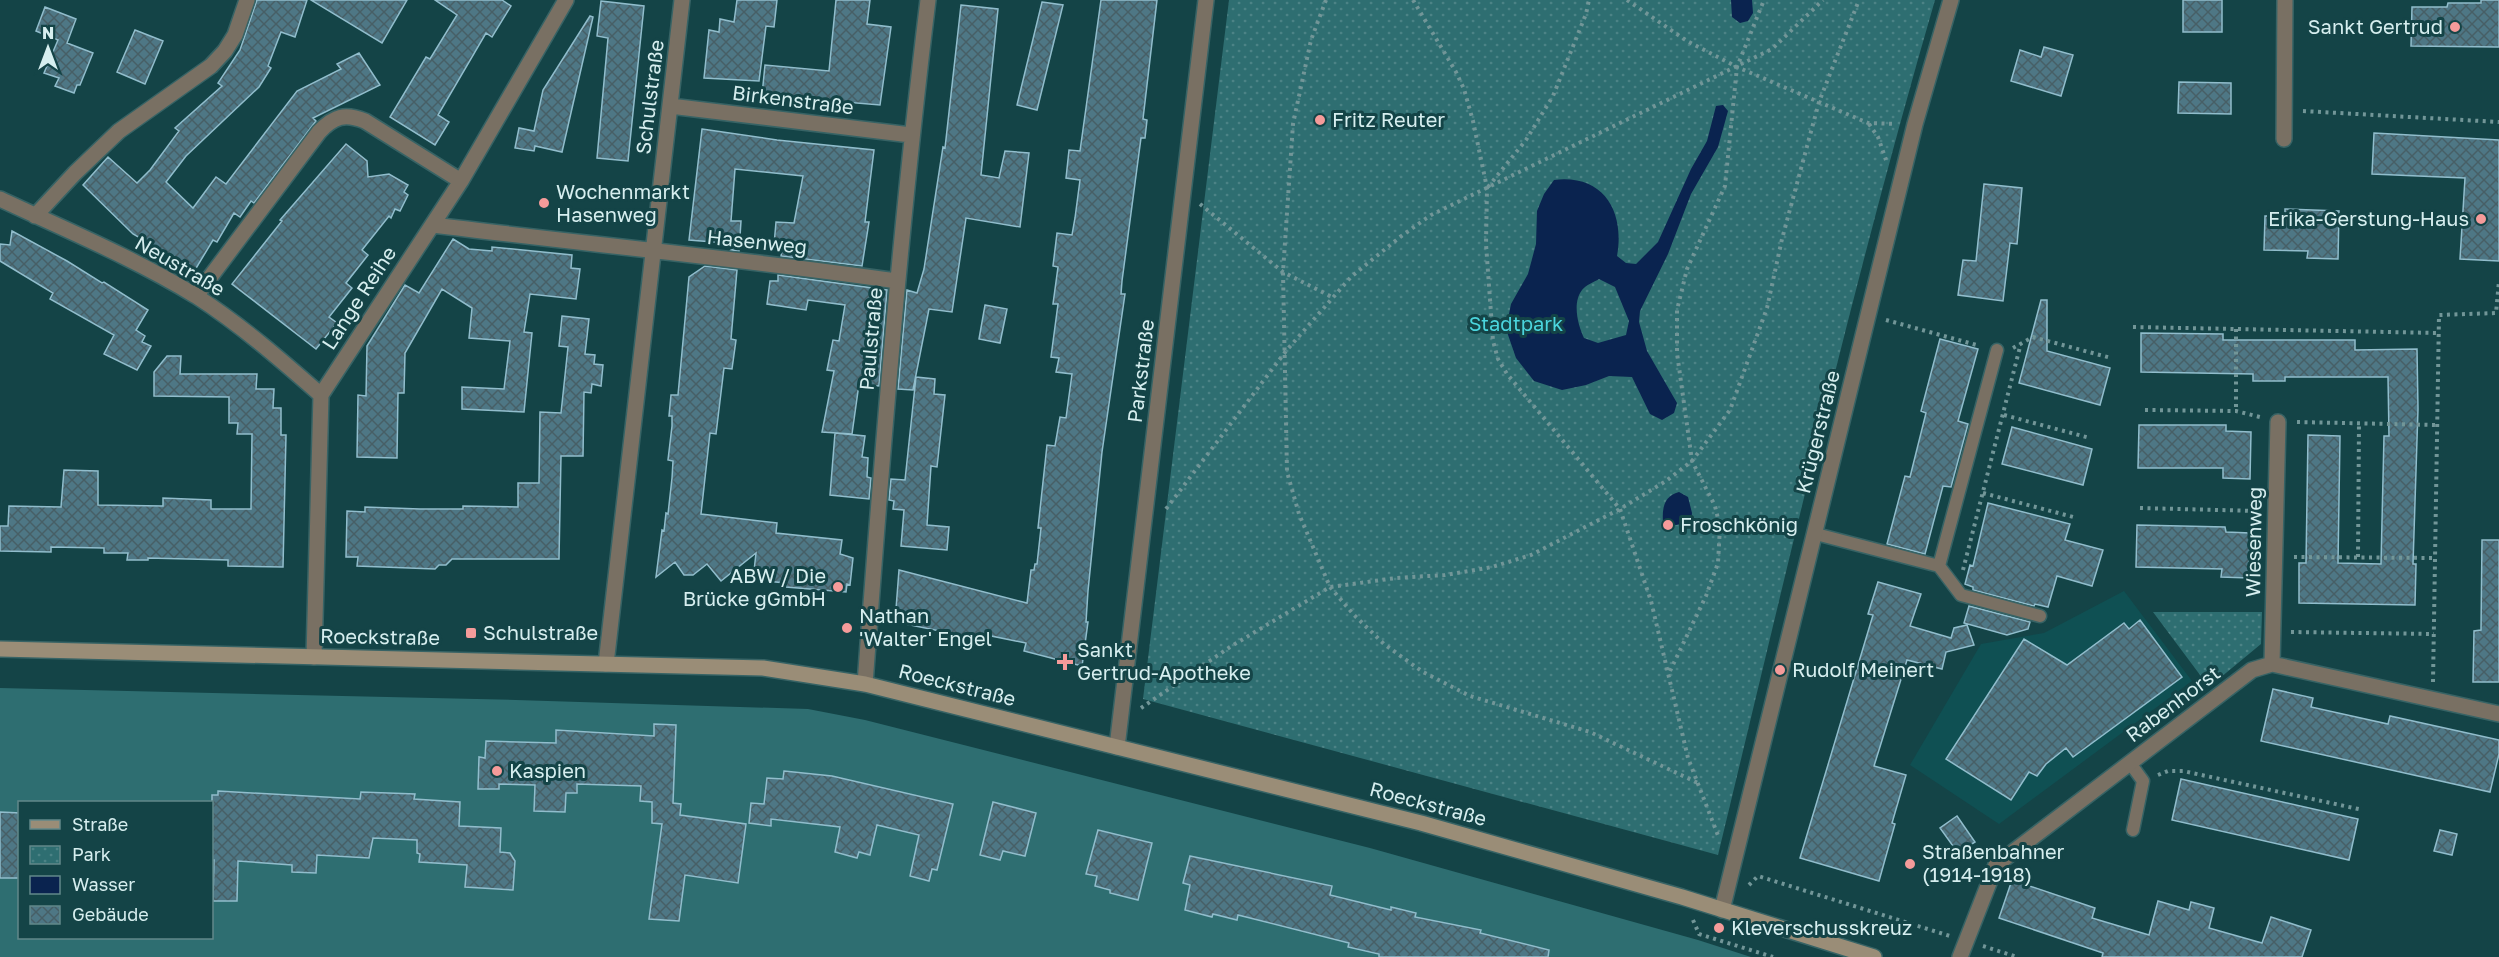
<svg xmlns="http://www.w3.org/2000/svg" width="2499" height="957" viewBox="0 0 2499 957" font-family="'Golos Text',sans-serif">
<style>
.built{fill:#0f5053}
.green{fill:#2e6e71;fill-rule:evenodd}
.park{fill:url(#park-dots)}
.water{fill:#0a234f;fill-rule:evenodd}
.building{fill:url(#building-cross-hatch);stroke:#91bdcc;stroke-width:1.5}
.lines{fill:none;stroke-linecap:round;stroke-linejoin:round}
.lane-casing{stroke:#376365;stroke-width:15}
.street-casing{stroke:#376365;stroke-width:18}
.secondary-casing{stroke:#376365;stroke-width:18}
.path{stroke:#729698;stroke-width:4;stroke-dasharray:3 4.5;stroke-linecap:butt}
.lane{stroke:#797063;stroke-width:12}
.street{stroke:#797063;stroke-width:15}
.secondary{stroke:#9a8d77;stroke-width:15}
.poi-dot{fill:#f59b9a;stroke:#144447;stroke-width:2}
.labels{text-anchor:middle;stroke-width:6;stroke-linejoin:round;paint-order:stroke}
.poi-label{font-size:20px;fill:#d6eeef;stroke:#144447;text-anchor:start}
.street-label{font-size:20px;fill:#d6eeef;stroke:#144447}
.park-label{font-size:20px;fill:#4bd5dd;stroke:#144447}
</style>
<defs>
<pattern id="park-dots" width="8" height="8" patternUnits="userSpaceOnUse" patternTransform="scale(1.5)"><rect width="8" height="8" fill="#2e6e71"/><path d="M2 2h.1M6 6h.1" fill="none" stroke="#4c8386" stroke-width="1.8" stroke-linecap="round"/></pattern>
<pattern id="building-cross-hatch" width="8" height="8" patternUnits="userSpaceOnUse" patternTransform="scale(1.5)"><rect width="8" height="8" fill="#4e7785"/><path d="M0 0l8 8M0 8l8-8" fill="none" stroke="#475f66"/></pattern>
</defs>
<rect width="100%" height="100%" fill="#144447"/>
<path class="built" d="M2124 591 2192 681 1999 824 1910 765 1981 644 2044 633Z"/>
<path class="green" d="M0 688 516 700 808 709 865 720 1370 848 1698 940 1751 957H0ZM20 802H212V938H20Z"/>
<path class="park" d="M1229 0H1935C1853 282 1787 569 1718 855L1143 699Z
M2153 612H2262L2261 644 2209 687Z"/>
<path class="water" d="M1731 0H1752L1753 13 1748 21 1740 23 1732 17Z
M1723 105 1728 111 1718 147 1691 194 1668 254 1640 311 1639 322 1647 351 1677 403 1674 413 1662 420 1650 414 1632 377 1609 376 1586 385 1562 390 1534 381 1516 358 1506 329 1511 304 1528 274 1536 244 1537 211 1544 194 1554 180C1604 174 1625 212 1617 256L1626 263 1636 264 1658 242 1691 169 1707 141 1716 106ZM1599 279 1615 287 1629 321 1626 335 1598 343 1584 338C1578 325 1572 303 1582 290 1586 285 1594 282 1599 279Z
M1679 492 1688 497 1692 513 1691 522 1676 525 1663 522C1662 508 1664 496 1679 492Z"/>
<path class="building" d="M257 0H307L295 37 281 32 268 66 271 68 259 87 186 156 166 182 193 208 216 177 226 184 297 91 341 69 337 64 359 53 380 85 313 118 316 121 254 203 251 201 240 217 234 213 217 242 213 240 195 270 133 234 83 185 108 157 137 183 150 170 179 131 175 128 222 86 218 83 240 50Z
M311 0H407L382 43Z
M435 0H502L511 6 492 37 486 33 438 115 449 122 435 145 390 117 426 57 430 59 457 15Z
M737 0H777L774 27 766 26 759 81 704 78 709 30 719 32 720 19 734 22Z
M836 0H870L867 24 891 27 880 105 762 95 765 65 829 71Z
M1101 0H1157L1143 119 1147 120 1145 138H1141L1122 281 1121 294H1125L1102 452 1088 591 1086 622H1088L1082 666 1024 651 1026 643 991 636 990 641 895 622 899 570 1027 603 1031 570H1034L1035 564H1037L1041 528H1038L1047 445 1055 446 1060 417 1066 418 1072 374 1056 372 1059 358 1051 357 1058 304H1053L1058 267 1053 266 1057 233 1072 235 1075 218 1080 180 1066 178 1069 150 1080 151Z
M2183 0H2222V32H2183Z
M2481 0H2499V47L2411 46 2412 7H2447L2448 3H2481Z
M601 1 644 6 628 161 597 158 608 38 597 36Z
M1042 2 1063 5 1037 110 1017 105Z
M961 5 998 9 981 175 999 178 1005 151 1029 153 1020 227 966 218 952 312 929 309 913 390 898 389 907 290 917 293 924 269 943 147 945 148Z
M45 7 76 19 67 43 93 53 80 85H77L74 93 55 86 59 78 44 73 58 40 36 31Z
M590 16 593 17 562 152 535 146 534 151 515 148 519 128 534 131 543 90Z
M135 30 163 41 145 84 117 72Z
M2044 47 2073 55 2061 96 2011 81 2020 50 2041 57Z
M2179 82 2231 83V114L2178 113Z
M702 129 777 140 874 150 865 222H869L862 266 781 256 783 246 774 245 776 222 794 223 803 176 735 169 731 221H741L739 251 731 250 739 244 689 240Z
M2374 133 2499 140V261L2460 259 2465 178 2372 174Z
M346 144 367 161 368 177 389 174 408 185 404 192 408 195 400 211 395 209 391 218 389 216 362 250 368 255 346 283 352 288 329 317 337 323 316 349 232 284 282 221 280 220Z
M1984 184 2022 188 2017 244 2010 243 2003 301 1958 295 1963 260 1976 261Z
M2285 209 2339 211 2338 259 2307 258 2308 251 2264 250 2265 216H2285Z
M12 231 67 261 102 283 104 282 148 310 136 330 145 336 142 342 151 346 137 370 104 354 114 335 50 299 53 293 0 261V244L10 245Z
M453 239 469 249 492 251V247L572 255 571 268 580 269 576 299 530 294 524 332 532 333 524 412 462 409V387L504 389 510 341 469 338 472 308 442 289 405 353 404 393H398L397 458 357 457 358 395 366 396 367 346 405 285 419 293Z
M705 266 737 270 731 339 736 340 732 369 724 368 716 434 710 433 701 514 777 523 776 533 842 540 840 554 853 558 850 585 847 584 846 592 786 587V583L753 580 756 553 721 581 707 564 693 575H684L675 562 656 577 662 530 664 531 666 513 668 514 672 478 673 461 668 460 672 426V416H669L671 395H678L689 277Z
M778 275 887 290 879 386 859 384 852 434 822 432 834 371 827 370 833 340 839 341 845 305 808 300 806 310 767 304 770 281H778Z
M2041 300H2047V351L2110 368 2100 405 2019 383Z
M985 305 1007 309 1000 343 979 339Z
M562 316 589 319 585 354 595 355 594 364 603 365 601 386 592 384 591 393 584 392 583 456H561L559 559H452L446 565H439L435 569 357 566 358 557H346L347 511 365 512V507L420 509H463V506L518 507V483H539L540 412 561 413 568 347 559 346Z
M2141 333 2223 334V340H2355V350L2417 349 2418 409 2413 564H2416L2415 605 2299 603V563H2306L2308 435 2340 436 2338 563 2381 564 2384 436H2389L2388 377H2285V381H2253V374L2141 372Z
M1940 339 1978 349 1958 421 1968 424 1951 487 1943 486 1925 554 1887 544 1905 476 1910 477 1926 413 1921 411Z
M167 356H181L180 374H257L256 389H274L273 408H281V435H286L283 567 228 566V560L148 558V560H127L128 553H104V548L51 547V552L0 551V526H8L9 506 61 507 64 470 98 471V505L163 506V498L211 500V509H251L252 434H237L238 423H229V397L154 396V372Z
M916 377 935 379 934 394 945 395 937 467 931 466 927 525 949 527 947 550 901 546 904 510 893 509 894 501 889 500 891 479 905 480Z
M2139 425H2226V431L2251 432 2250 479 2223 478V468H2138Z
M2012 427 2092 449 2083 485 2002 464Z
M835 433 865 436 862 457 868 458 867 477 871 478 869 499 830 495Z
M1988 503 2070 524 2065 540 2103 550 2092 586 2057 576 2048 607 2035 604 2034 606 1973 590V587L1965 584 1970 565 1973 566Z
M2137 525 2225 527 2226 532 2250 533 2249 578 2221 577 2222 569 2136 567Z
M2482 540H2499V682H2473L2474 631 2481 630Z
M1878 582 1921 594 1910 626 1951 638 1954 628 1967 625 1974 645 1946 652 1942 669 1907 660 1874 766 1906 775 1892 823 1895 824 1879 881 1800 858 1873 615 1868 614Z
M1969 606 2030 622 2028 629 2007 635 1964 623Z
M2140 620 2182 677 2073 757 2066 748 2046 764 2037 776 2029 772 2011 800 1946 759 2024 639 2067 665 2124 623 2129 629Z
M2273 689 2313 698 2311 707 2388 724 2390 716 2499 740V754L2490 792 2261 741Z
M654 724 676 725 673 803 681 804 680 815 746 824 738 883 685 875 679 921 649 919 662 824 652 823V802L640 801 641 786 577 784V793H566L565 812 534 811 535 785 499 784V789H478L479 757 485 758 486 741 556 743V730L654 736Z
M784 771 832 776 953 804 937 870 932 869 929 881 910 876 919 835 877 825 870 855 859 852 857 858 835 852 840 827 771 819V826L749 823 751 803 764 804 767 778 783 779Z
M2181 779 2358 819 2349 860 2172 820Z
M218 791 360 799 361 792 415 794 414 799 460 802 459 826 501 828 500 852 510 853 515 861 513 890 465 887 467 865 419 862 420 854 417 853V840L373 838 369 858 317 855 316 873 292 872V865L238 861 237 901H213L214 860H212V795H218Z
M993 802 1036 813 1025 856 1003 851 1000 860 980 855Z
M0 812 20 813V878H0Z
M1957 816 1975 842 1958 853 1940 828Z
M1098 830 1152 843 1138 900 1110 893V890L1095 886 1097 876 1086 874Z
M2440 830 2457 834 2452 855 2434 851Z
M1190 856 1332 886 1330 895 1391 910V907L1416 913 1415 917 1481 930 1480 933 1549 950 1548 957H1379V954L1348 947 1349 943 1238 915 1237 920 1213 914 1212 917 1185 910 1190 885 1183 883Z
M2012 880 2095 908 2092 918 2149 935 2158 901 2189 910 2191 902 2214 908 2209 928 2262 943 2271 917 2311 930 2302 957H2102L2103 953 1999 918Z"/>
<g class="lines">
<g class="lane-casing">
<path id="lane" d="M1816 534 1939 566 1961 595 2040 616
M1939 566 1997 350
M2130 763 2143 781 2133 830"/>
</g>
<g class="street-casing">
<path id="street" d="M670 106 911 135
M2284 139 2285 0
M0 199C66 230 134 258 196 296 241 325 281 360 321 395
M35 216 75 173 119 131 211 66 225 51 235 35 247 0
M433 225C587 244 743 259 897 281
M196 296 319 132C334 116 345 113 365 121L461 181
M314 657 321 395 461 181 566 0
M606 664 682 0
M2272 664 2278 422
M865 684C882 455 900 227 928 0
M1117 747 1206 0
M1722 910 1915 124 1951 0
M1960 957 1996 865 2252 670 2272 664 2499 714"/>
</g>
<g class="secondary-casing">
<path id="secondary" d="M0 649 763 668 865 684 1421 823 1682 897 1874 957"/>
</g>
<path class="path" d="M1326 0 1311 40 1293 124 1283 272 1287 472 1299 514 1330 587 1354 615 1384 644 1423 672 1470 696 1590 732 1698 783
M1413 0 1456 72 1464 89 1473 121 1487 188 1486 244 1493 341 1498 359 1507 374 1620 509 1651 601 1688 758 1719 838
M1627 0 1687 41 1737 67 1868 123 1896 124
M2303 111 2499 122
M1869 124 1878 137 1886 160
M1488 187 1526 140 1553 96 1586 14 1589 0
M1200 204 1283 272 1334 298
M1886 320 1980 346
M2133 327 2439 333
M2236 329V411
M2013 348 2033 337 2111 358
M2145 410 2236 411 2260 417
M2004 415 2090 438
M2297 422 2437 425
M1983 493 2077 518
M2140 508 2259 511
M1166 509 1286 351 1351 277 1400 237 1431 215 1772 49 1823 0
M2294 557 2435 558
M2358 557 2359 424
M1963 570 2021 343
M2291 632 2434 634
M1670 671 1706 596 1718 563 1720 527 1715 506 1692 461 1677 353V310L1687 269 1725 186 1737 67 1764 0
M2433 682 2439 315 2496 313 2499 281
M1141 708 1230 647 1330 587 1396 578 1445 575 1492 567 1531 555 1620 509 1666 481 1692 461 1730 410 1767 308 1782 239 1819 102 1859 0
M2158 775 2168 771H2183L2363 810
M1749 885 1758 876 1950 936
M1693 920 1699 934 1773 957
M1983 946 2017 957"/>
<use href="#lane" class="lane"/>
<use href="#street" class="street"/>
<use href="#secondary" class="secondary"/>
</g>
<g class="poi-dot">
<circle cx="2455" cy="27" r="6"/>
<circle cx="1320" cy="120" r="6"/>
<circle cx="544" cy="203" r="6"/>
<circle cx="2481" cy="219" r="6"/>
<circle cx="1668" cy="525" r="6"/>
<circle cx="838" cy="587" r="6"/>
<circle cx="847" cy="628" r="6"/>
<rect x="465" y="627" width="12" height="12" rx="3"/>
<path d="M1062 653h6v6h6v6h-6v6h-6v-6h-6v-6h6z"/>
<circle cx="1780" cy="670" r="6"/>
<circle cx="497" cy="771" r="6"/>
<circle cx="1910" cy="864" r="6"/>
<circle cx="1719" cy="928" r="6"/>
</g>
<g class="labels">
<g class="poi-label">
<text x="2443" y="34" text-anchor="end">Sankt Gertrud</text>
<text x="1332" y="127">Fritz Reuter</text>
<text x="556" y="199">Wochenmarkt<tspan x="556" dy="23">Hasenweg</tspan></text>
<text x="2469" y="226" text-anchor="end">Erika-Gerstung-Haus</text>
<text x="1680" y="532">Froschkönig</text>
<text x="826" y="583" text-anchor="end">ABW / Die<tspan x="826" dy="23">Brücke gGmbH</tspan></text>
<text x="859" y="623">Nathan<tspan x="859" dy="23">'Walter' Engel</tspan></text>
<text x="483" y="640">Schulstraße</text>
<text x="1077" y="657">Sankt<tspan x="1077" dy="23">Gertrud-Apotheke</tspan></text>
<text x="1792" y="677">Rudolf Meinert</text>
<text x="509" y="778">Kaspien</text>
<text x="1922" y="859">Straßenbahner<tspan x="1922" dy="23">(1914-1918)</tspan></text>
<text x="1731" y="935">Kleverschusskreuz</text>
</g>
<g class="street-label">
<text transform="translate(650 97) rotate(-83)" y="7">Schulstraße</text>
<text transform="translate(793 100) rotate(7)" y="7">Birkenstraße</text>
<text transform="translate(757 242) rotate(6)" y="7">Hasenweg</text>
<text transform="translate(180 266) rotate(30)" y="7">Neustraße</text>
<text transform="translate(359 298) rotate(-57)" y="7">Lange Reihe</text>
<text transform="translate(871 339) rotate(-85)" y="7">Paulstraße</text>
<text transform="translate(1141 371) rotate(-83)" y="7">Parkstraße</text>
<text transform="translate(1818 432) rotate(-76)" y="7">Krügerstraße</text>
<text transform="translate(2254 542) rotate(-89)" y="7">Wiesenweg</text>
<text transform="translate(380 637) rotate(1)" y="7">Roeckstraße</text>
<text transform="translate(957 685) rotate(14)" y="7">Roeckstraße</text>
<text transform="translate(2173 704) rotate(-37)" y="7">Rabenhorst</text>
<text transform="translate(1428 804) rotate(15)" y="7">Roeckstraße</text>
</g>
<g class="park-label">
<text x="1516" y="331">Stadtpark</text>
</g>
</g>
<rect x="18" y="801" width="195" height="138" fill="#144447" stroke="#62888a" stroke-width="1.5"/>
<rect x="30" y="820" width="30" height="9" fill="#9a8d77" stroke="#62888a" stroke-width="1.5"/>
<text x="72" y="831" font-size="18" fill="#d6eeef">Straße</text>
<rect x="30" y="846" width="30" height="18" fill="url(#park-dots)" stroke="#62888a" stroke-width="1.5"/>
<text x="72" y="861" font-size="18" fill="#d6eeef">Park</text>
<rect x="30" y="876" width="30" height="18" fill="#0a234f" stroke="#62888a" stroke-width="1.5"/>
<text x="72" y="891" font-size="18" fill="#d6eeef">Wasser</text>
<rect x="30" y="906" width="30" height="18" fill="url(#building-cross-hatch)" stroke="#62888a" stroke-width="1.5"/>
<text x="72" y="921" font-size="18" fill="#d6eeef">Gebäude</text>
<g transform="translate(48 48)" stroke="#144447" stroke-width="4.5" paint-order="stroke">
<path d="M0-4.5L10 22L0 15L-10 22Z" fill="#d6eeef"/>
<text y="-9" font-size="16" font-weight="bold" text-anchor="middle" fill="#d6eeef">N</text>
</g>
</svg>
